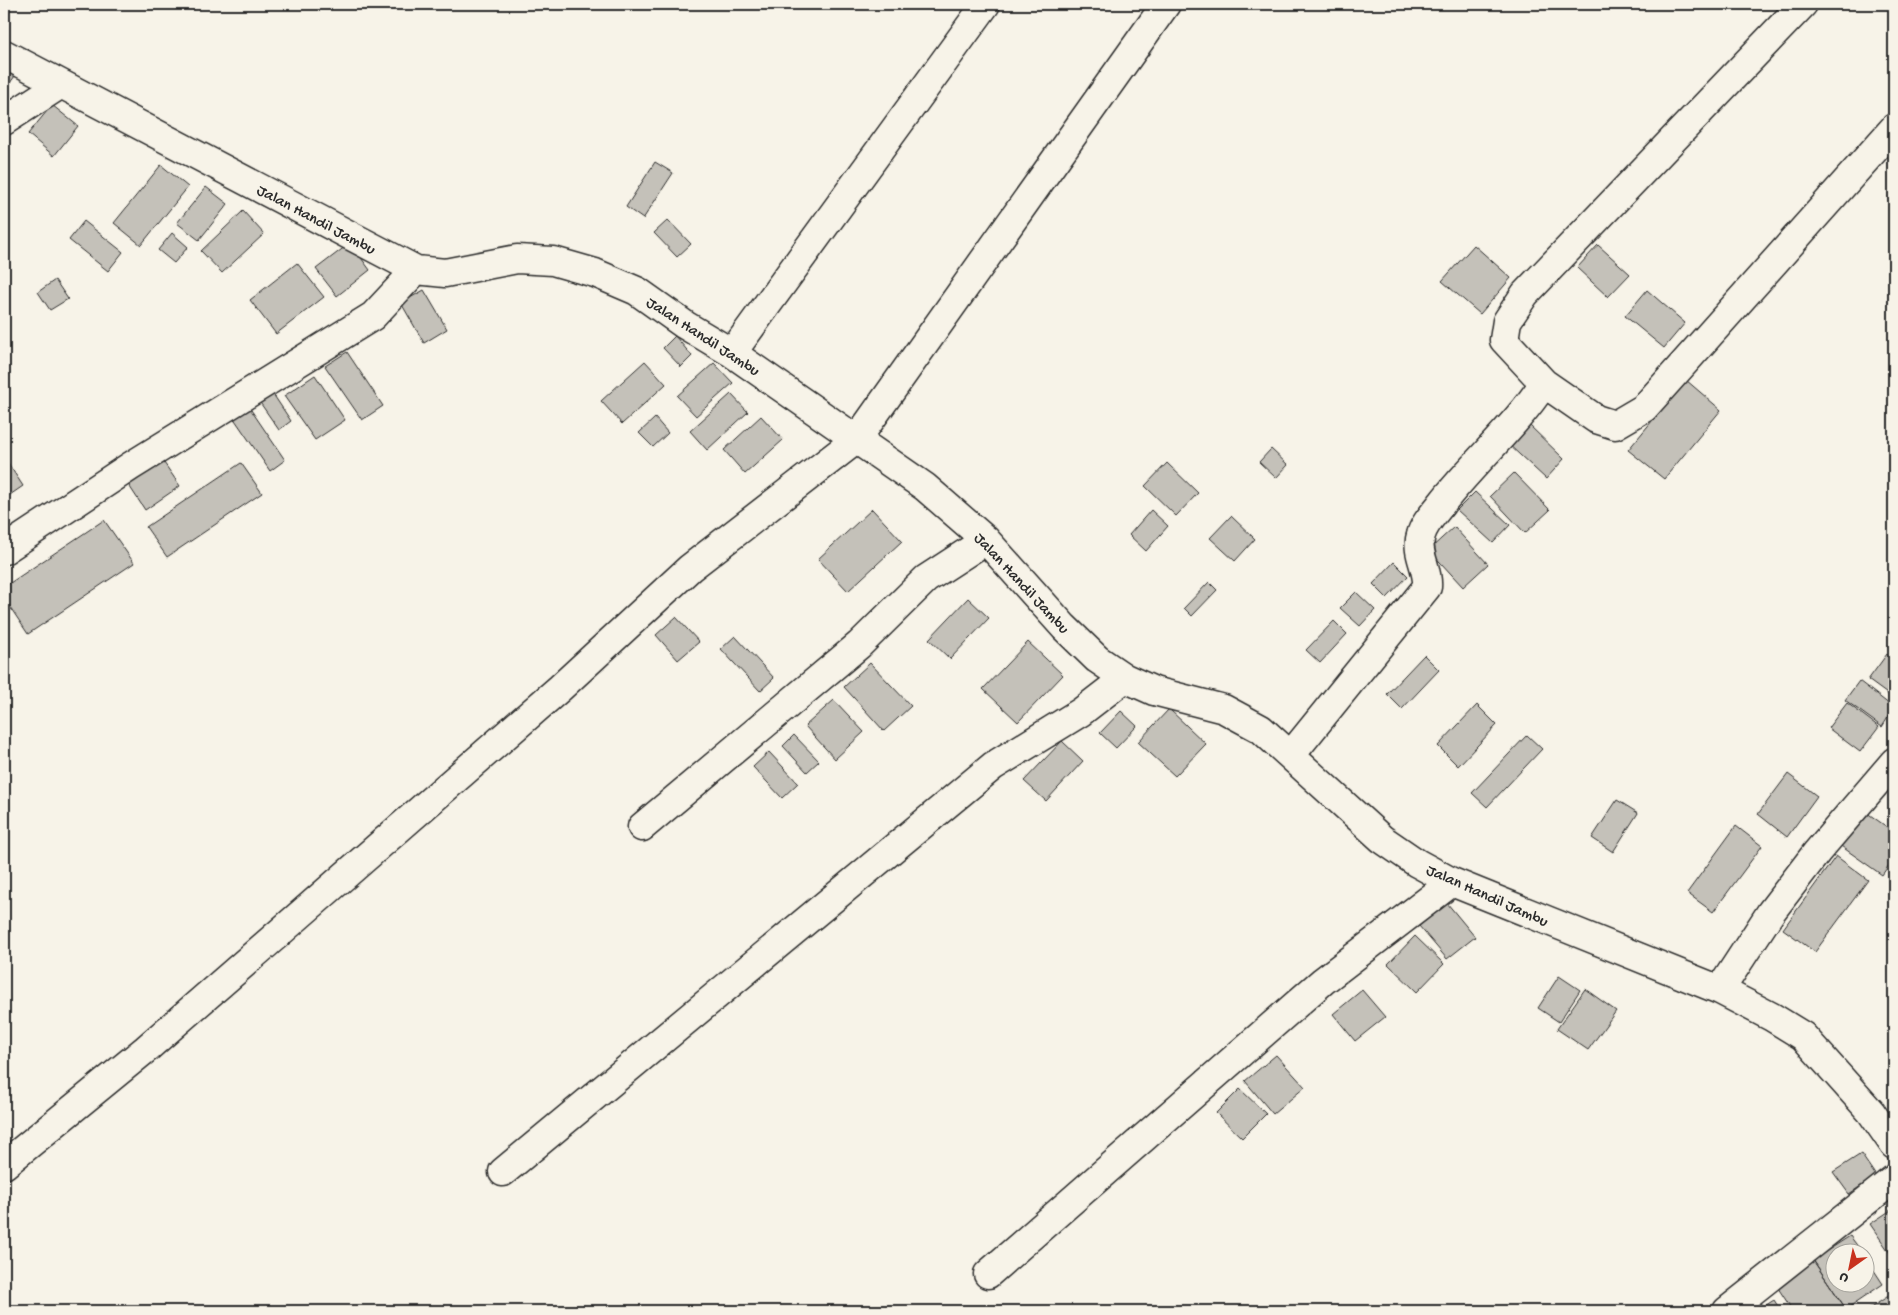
<svg xmlns="http://www.w3.org/2000/svg" width="1898" height="1315" viewBox="0 0 1898 1315" font-family="'Gochi Hand',sans-serif">
<style>
.building{fill:#c4c1b9;stroke:#2b2b2b}
.lines{fill:none;stroke-linecap:round;stroke-linejoin:round}
.minor-casing{stroke:#2b2b2b;stroke-width:31}
.minor{stroke:#f7f3e8;stroke-width:28}
.labels{text-anchor:middle;stroke-width:4;stroke-linejoin:round;paint-order:stroke}
.street-label{font-size:16px;fill:#2b2b2b;stroke:#f7f3e8}
</style>
<rect width="100%" height="100%" fill="#f7f3e8"/>
<filter id="ink" filterUnits="userSpaceOnUse"><feTurbulence type="fractalNoise" baseFrequency=".02" numOctaves="2"/><feDisplacementMap in="SourceGraphic" scale="10" xChannelSelector="R" yChannelSelector="G"/><feConvolveMatrix kernelMatrix="1 2 1 2 8 2 1 2 1" color-interpolation-filters="sRGB"/></filter>
<g filter="url(#ink)">
<path class="building" d="M4 67 15 76 4 91Z
M52 105 78 126 54 156 28 134Z
M655 162 673 173 643 219 626 207Z
M161 165 188 187 141 245 114 223Z
M206 187 228 204 199 240 177 223Z
M243 211 264 234 222 273 201 251Z
M668 220 691 244 677 257 654 233Z
M84 221 123 252 108 271 69 240Z
M172 233 188 247 174 263 158 250Z
M350 243 370 270 337 296 316 269Z
M1474 245 1511 278 1480 314 1442 281Z
M1598 245 1630 274 1608 297 1577 268Z
M297 263 324 297 276 334 250 300Z
M55 280 68 299 50 310 38 292Z
M424 290 447 329 424 343 401 303Z
M1647 290 1685 323 1664 348 1625 316Z
M675 336 692 356 681 367 663 348Z
M347 352 383 406 362 420 325 366Z
M645 361 666 384 622 424 601 401Z
M714 363 733 383 696 416 677 396Z
M315 375 345 420 315 440 284 396Z
M1686 380 1721 410 1664 479 1628 450Z
M267 385 291 421 279 430 254 394Z
M731 394 748 412 707 450 690 431Z
M249 407 285 460 270 471 233 417Z
M761 416 783 440 745 474 724 450Z
M655 418 668 433 653 447 639 433Z
M1527 423 1564 459 1546 479 1507 443Z
M1271 449 1288 465 1276 478 1259 462Z
M4 457 23 486 4 499Z
M162 460 180 486 145 510 128 484Z
M241 463 262 493 167 557 146 527Z
M1167 463 1198 493 1176 516 1145 486Z
M1514 473 1550 510 1525 533 1490 496Z
M1475 492 1510 525 1493 543 1457 510Z
M872 509 902 541 848 591 818 559Z
M1151 510 1168 526 1146 551 1129 535Z
M1231 516 1255 539 1235 561 1210 538Z
M104 520 134 563 28 634 4 598V587Z
M1454 527 1488 564 1463 587 1429 550Z
M1394 562 1408 576 1387 598 1373 584Z
M1209 582 1217 590 1192 616 1184 608Z
M1356 592 1375 610 1360 626 1340 608Z
M968 598 989 618 950 659 929 639Z
M676 617 699 642 678 660 656 635Z
M1334 621 1347 634 1320 663 1306 650Z
M735 636 774 678 760 691 721 649Z
M1028 642 1063 675 1018 722 983 689Z
M1887 654 1894 660V699L1868 680Z
M1424 655 1439 670 1402 709 1387 694Z
M870 663 911 706 884 731 844 687Z
M1859 681 1894 708 1882 727 1845 700Z
M834 700 864 732 835 759 805 726Z
M1847 703 1879 727 1860 752 1828 728Z
M1477 705 1497 725 1458 766 1438 746Z
M1169 709 1206 744 1175 776 1138 742Z
M1121 711 1137 726 1116 748 1100 733Z
M794 735 819 761 807 772 783 746Z
M1527 735 1542 749 1487 807 1472 793Z
M1062 741 1083 761 1046 801 1024 781Z
M769 752 798 783 782 798 753 767Z
M1788 774 1817 796 1787 837 1758 814Z
M1617 800 1638 813 1613 852 1592 838Z
M1863 810 1894 832V858L1882 875 1838 844Z
M1736 826 1762 846 1713 912 1687 893Z
M1836 856 1868 880 1815 952 1783 929Z
M1447 903 1475 937 1447 959 1419 926Z
M1415 936 1444 964 1417 992 1388 964Z
M1559 976 1580 990 1559 1022 1538 1008Z
M1585 989 1616 1011 1588 1050 1557 1029Z
M1362 990 1385 1017 1355 1041 1333 1014Z
M1276 1055 1305 1087 1273 1114 1245 1081Z
M1240 1089 1266 1114 1242 1138 1216 1113Z
M1861 1154 1876 1176 1849 1194 1833 1172Z
M1894 1208V1255L1892 1256 1870 1224Z
M1850 1236 1862 1252H1836V1282H1866V1258L1883 1284 1846 1309 1813 1260Z
M1813 1260 1846 1309 1843 1311H1793L1776 1285Z
M1893 1293 1894 1311H1866Z
M1774 1300 1781 1311H1757Z"/>
<g class="lines">
<g class="minor-casing">
<path id="minor" d="M4 54 416 270 445 273 517 259 553 261 595 273 637 291 685 325 732 353 925 487 986 540 1064 627 1097 659 1125 678 1154 691 1224 709 1261 729 1382 839 1417 863 1452 882 1720 990 1772 1017 1803 1036 1871 1112 1894 1145
M4 121 61 84
M732 353 986 4
M1544 383 1504 340 1507 321 1525 294 1803 4
M4 550 131 466 373 316 416 270
M1291 755 1427 587C1429 569 1415 553 1421 535 1424 523 1435 513 1442 503 1474 462 1516 426 1544 383L1596 419 1615 425 1644 408 1894 128
M642 827 859 645 926 579 986 540
M1720 990 1771 912 1817 852 1894 762
M4 1165 146 1049 560 688 690 568 857 439 1166 4
M503 1172 993 766 1081 712 1125 678
M988 1274 1323 981 1452 882
M1727 1311 1894 1179"/>
</g>
<use href="#minor" class="minor"/>
</g>
</g>
<g class="labels">
<g class="street-label">
<text transform="translate(317 218) rotate(28)" y="6">Jalan Handil Jambu</text>
<text transform="translate(704 335) rotate(33)" y="6">Jalan Handil Jambu</text>
<text transform="translate(1023 582) rotate(47)" y="6">Jalan Handil Jambu</text>
<text transform="translate(1488 894) rotate(24)" y="6">Jalan Handil Jambu</text>
</g>
</g>
<rect width="1898" height="1315" fill="none" stroke="#f7f3e8" stroke-width="20"/>
<rect x="10" y="10" width="1878" height="1295" fill="none" stroke="#2b2b2b" stroke-width="2" filter="url(#ink)"/>
<g transform="translate(1850 1268) rotate(213)"><circle r="24" fill="#f7f3e8" stroke="#a5a39c"/>
<path d="M0-4L9 19L0 12L-9 19Z" fill="#c8321e"/>
<text y="-8" font-size="14" font-weight="bold" text-anchor="middle" fill="#2b2b2b">U</text>
</g>
</svg>
